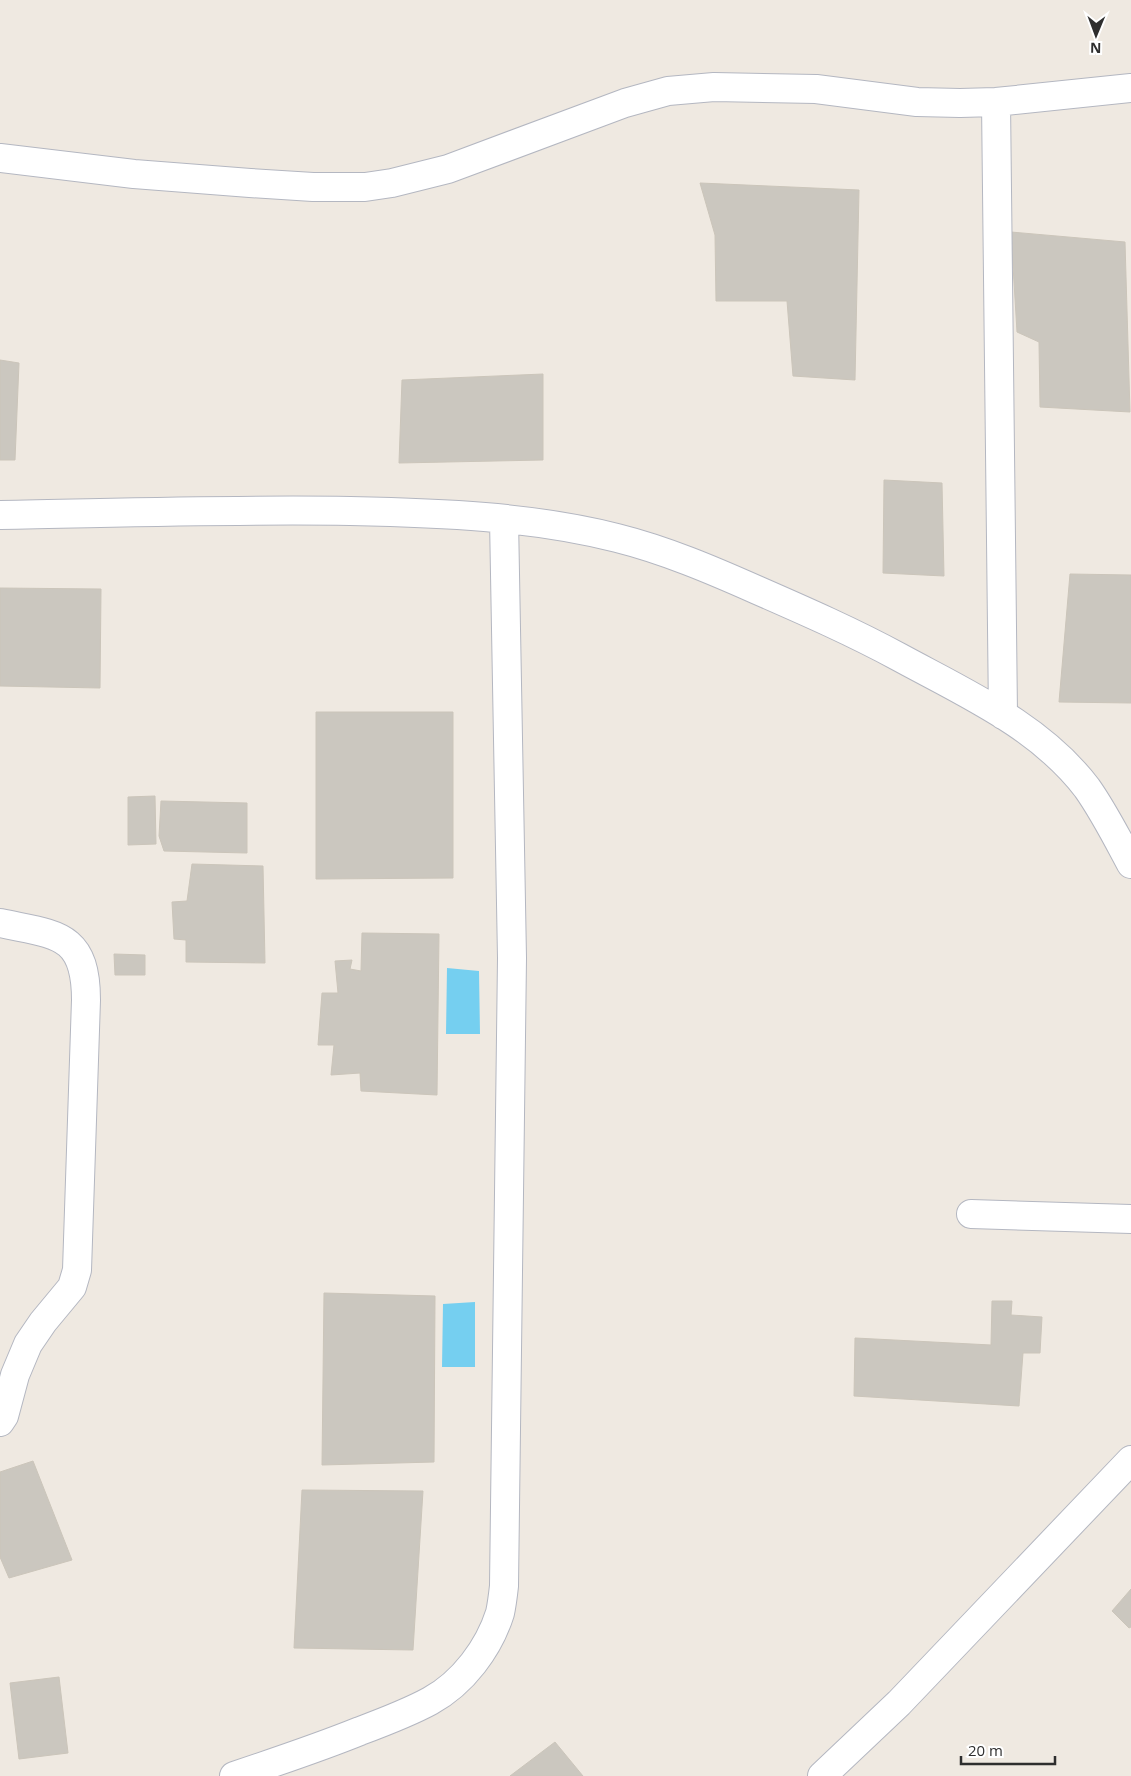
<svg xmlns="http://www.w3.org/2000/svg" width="1131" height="1776" viewBox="0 0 1131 1776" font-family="'Open Sans',sans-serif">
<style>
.water{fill:#75cff0}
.building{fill:#cbc7bf;stroke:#cbc5ba}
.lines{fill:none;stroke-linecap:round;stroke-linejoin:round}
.minor-casing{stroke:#b4b7c1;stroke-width:30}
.minor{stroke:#fff;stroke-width:28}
</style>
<rect width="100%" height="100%" fill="#efe9e1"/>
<path class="water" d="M447 968 479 971 480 1034H446Z
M475 1302V1367H442L443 1304Z"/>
<path class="building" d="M700 183 859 190 855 380 793 376 787 301H716L715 235Z
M1011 232 1125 242 1130 412 1040 407 1039 342 1017 332Z
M0 360 19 363 15 460H0Z
M543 374V460L399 463 402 380Z
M884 480 942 483 944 576 883 573Z
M1070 574 1131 575V703L1059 702Z
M0 588 101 589 100 688 0 686Z
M316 712H453V878L316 879Z
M155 796 156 844 128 845V797Z
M161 801 247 803V853L164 851 159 836Z
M192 864 263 866 265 963 186 962V940L174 939 172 902 187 901Z
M362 933 439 934 437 1095 361 1091 360 1073 331 1075 334 1045H318L322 993H338L335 961 352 960 350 969 361 971Z
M114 954 145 955V975H115Z
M324 1293 435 1296 434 1462 322 1465Z
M992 1301H1012L1011 1315 1042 1317 1040 1353H1023L1019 1406 854 1396 855 1338 991 1345Z
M33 1461 72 1560 9 1578 0 1557V1472Z
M302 1490 423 1491 413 1650 294 1648Z
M1131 1589V1627L1129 1628 1112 1611Z
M59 1677 68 1753 19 1759 10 1683Z
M555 1742 583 1776H510Z"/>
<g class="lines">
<g class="minor-casing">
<path id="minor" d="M996 102 1003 715
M0 158 134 174 250 183 313 187H365L392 183 448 169 625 103 668 91 714 87 816 89 917 102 960 103 996 102 1131 88
M0 515C117 513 233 509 350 511 440 513 530 516 617 538 665 550 712 570 757 590 805 611 853 632 899 657 965 693 1040 726 1087 788 1104 812 1117 838 1131 864
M0 923C55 935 86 932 86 1000L77 1270 72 1287 43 1322 28 1344 15 1375 4 1416 0 1422
M971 1214 1131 1219
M234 1776C276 1762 318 1748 360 1731 384 1722 408 1713 430 1701 463 1683 489 1648 500 1613 502 1604 503 1595 504 1586L512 958 504 519
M822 1776 899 1703 1131 1460"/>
</g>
<use href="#minor" class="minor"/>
</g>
<g transform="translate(1096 35) rotate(181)" stroke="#ffffff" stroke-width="4" paint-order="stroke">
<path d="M0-4L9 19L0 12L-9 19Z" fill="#2e2e2e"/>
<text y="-8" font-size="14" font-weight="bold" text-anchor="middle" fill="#2e2e2e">N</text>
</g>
<path d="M961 1756v8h94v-8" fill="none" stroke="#2e2e2e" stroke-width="2.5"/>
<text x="968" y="1756" font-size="15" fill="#2e2e2e" stroke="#ffffff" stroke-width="4" paint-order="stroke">20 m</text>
</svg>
